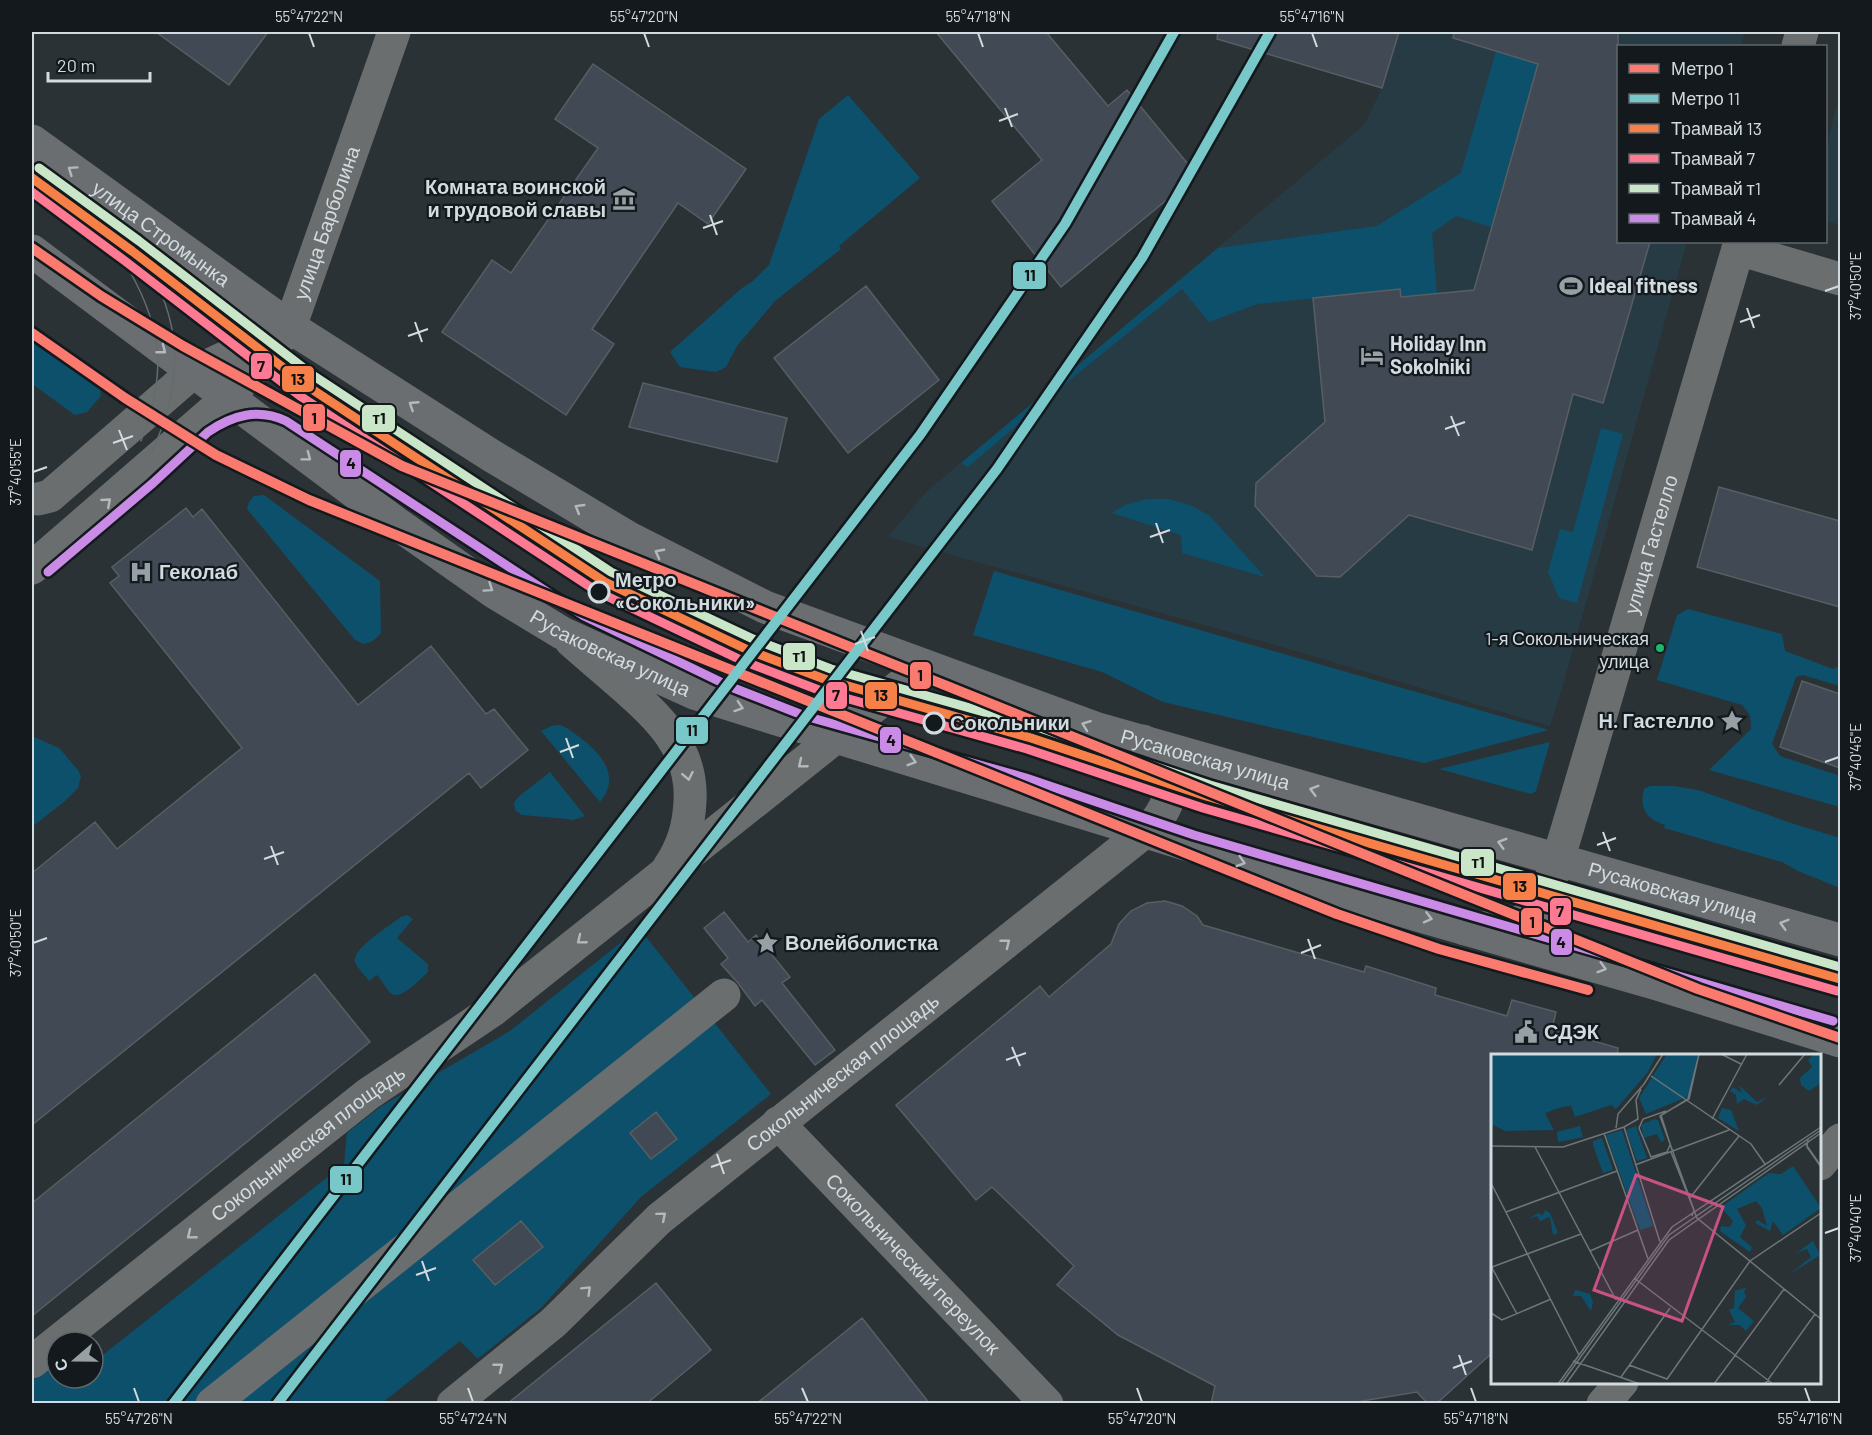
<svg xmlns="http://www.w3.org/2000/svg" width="1872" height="1435" viewBox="0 0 1872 1435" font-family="Barlow,sans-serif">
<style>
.built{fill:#273b45}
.green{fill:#0d506b}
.building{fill:#404954;stroke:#595e62;stroke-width:1.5}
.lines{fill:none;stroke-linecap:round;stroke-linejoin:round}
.minor{stroke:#6b6e6f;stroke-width:33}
.major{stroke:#6a6e70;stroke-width:33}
.tram{stroke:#666b6c;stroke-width:1.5}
.tram-1-casing{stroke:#13191d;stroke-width:14}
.tram-2-casing{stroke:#13191d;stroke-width:14}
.tram-3-casing{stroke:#13191d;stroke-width:14}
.tram-4-casing{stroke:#13191d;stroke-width:14}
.tram-1{stroke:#f78048;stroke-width:9}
.tram-2{stroke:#fe7a93;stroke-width:9}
.tram-3{stroke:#c9e6c8;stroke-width:9}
.tram-4{stroke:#ca8be6;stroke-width:9}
.metro-1-casing{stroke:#13191d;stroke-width:15}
.metro-2-casing{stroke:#13191d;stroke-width:15}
.metro-1{stroke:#fb7a70;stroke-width:10}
.metro-2{stroke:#78c7c9;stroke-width:10}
.oneway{stroke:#b3babe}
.ticks{fill:none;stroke:#d2dbe0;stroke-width:2}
.stop-dot{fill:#13191d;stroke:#d2dbe0;stroke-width:3}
.bus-dot{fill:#1ab867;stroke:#13191d;stroke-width:2}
.labels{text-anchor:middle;stroke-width:4.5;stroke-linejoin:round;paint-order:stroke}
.bus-label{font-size:18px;fill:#d2dbe0;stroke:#13191d;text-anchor:end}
.poi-label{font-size:20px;font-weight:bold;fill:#d2dbe0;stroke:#13191d;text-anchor:start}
.street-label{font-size:20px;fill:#d2dbe0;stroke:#13191d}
.stop-label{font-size:20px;font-weight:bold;fill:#d2dbe0;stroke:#13191d;text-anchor:start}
.inset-road{fill:none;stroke:#6d7679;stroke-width:1.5}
.view{fill:#c75283;fill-opacity:0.15;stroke:#c75283;stroke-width:3}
.inset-edge{fill:none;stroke:#d2dbe0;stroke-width:3}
.line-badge{stroke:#13191d;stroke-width:2}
.pale-badge-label{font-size:16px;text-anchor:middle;font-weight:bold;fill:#111}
.neatline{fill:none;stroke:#d2dbe0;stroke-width:2}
.ticks-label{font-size:15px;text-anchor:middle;fill:#d2dbe0}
</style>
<rect width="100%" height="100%" fill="#2a3235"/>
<path class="built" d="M1399 32H1745L1741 46H1618V242H1687L1563 685 1550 726 1251 638 888 537 926 492 1364 125 1382 88Z
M1840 93V225L1826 221V148Z"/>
<path class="green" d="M1496 51 1538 64 1491 227 1456 216 1432 233 1437 294 1401 297 1400 289 1257 304 1209 322 1182 289 1076 375 968 467 961 463 1218 248 1377 226 1461 173Z
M848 95 920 178 839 246 841 249 775 301 737 346 726 367 716 372 680 367 670 352 742 288 753 281 769 265 819 119Z
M32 327 98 375 101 396 87 412 75 415 32 384Z
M1601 428 1623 434 1577 603 1559 598 1548 572 1560 529 1573 532Z
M264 495 380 581 381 633 373 641 364 644 355 640 247 509 249 502 254 496Z
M1147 499H1169L1192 506 1210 516 1265 577 1182 553 1181 535 1112 513 1125 505Z
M994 571 1549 730 1424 763 1163 702 1102 672 973 635Z
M1688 609 1782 634 1785 651 1833 669 1840 666V686L1803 675 1796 677 1772 744 1780 756 1840 776V807L1709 770 1751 729 1750 715 1742 705 1657 680 1677 615Z
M558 725C566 726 571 731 578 736 600 752 622 776 600 802L541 731 551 726Z
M32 736 59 748 78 770 81 776 78 788 65 801 32 827Z
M1550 742 1536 791 1531 794 1439 769Z
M550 772 585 816 573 820 567 819 522 815 515 810 514 803 517 798Z
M1650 786H1674L1698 790 1791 823 1840 838V888L1798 871 1782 862 1664 828 1665 825C1646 819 1639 809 1644 789Z
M407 915 413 919 397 938 428 964V972C421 978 402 1000 392 994 387 991 382 980 377 975L369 981C365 975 357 968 355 962 351 949 392 924 401 917Z
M639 928 771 1094 641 1197 541 1308 480 1357 477 1358 460 1341 382 1403 32 1404V1381L57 1361V1378H93V1361L94 1362 344 1164 347 1133 380 1107 510 1031Z"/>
<path class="building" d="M156 32H268L229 85Z
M936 32H1046L1108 106 1127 90 1197 175 1061 287 992 201 1042 160Z
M1218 32H1399L1382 88 1217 39Z
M1454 32H1618V242H1650L1603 403 1573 394 1532 550 1409 515 1340 577 1317 576 1255 506 1256 483 1325 422 1313 298 1400 289 1401 297 1474 290 1538 64 1453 38Z
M593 64 746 169 708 224 678 203 592 329 614 344 566 415 442 332 492 260 511 273 598 148 555 119Z
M866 286 939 380 848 453 774 358Z
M643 383 787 418 777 462 629 427Z
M1719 487 1840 521V607L1697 567Z
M186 508 193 517 202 509 358 705 431 646 486 714 494 709 528 750 481 788 469 773 32 1125V873L95 822 117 849 242 748 110 583 119 576 112 567Z
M1802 681 1840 694V768L1780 747Z
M1165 901 1182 906 1197 916 1203 925 1364 972 1366 966 1436 988 1435 995 1507 1016 1512 1000 1556 1012 1552 1029 1618 1048 1617 1056H1492V1353L1436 1404H1428L1417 1392 1344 1404H1211L1215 1386 1118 1335 1057 1285 1074 1266 992 1187 976 1200 896 1105 1040 986 1049 997 1111 944 1119 924 1131 911 1147 903Z
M724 912 748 942 756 935 790 977 782 983 835 1050 815 1065 762 1000 755 1006 738 983 721 964 728 958 704 928Z
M315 974 370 1042 32 1316V1203Z
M656 1112 677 1139 651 1159 630 1133Z
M521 1221 543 1247 495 1285 473 1260Z
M656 1283 711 1350 646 1404H507Z
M862 1318 930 1404H756L840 1336Z"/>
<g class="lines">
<g class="minor">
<path d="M1798 46 1802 32"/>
<path d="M1738 249 1840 279"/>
<path d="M38 499 50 496 192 373 278 333"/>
<path id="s1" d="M32 568 228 398 290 327 394 32"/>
<path d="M571 641C588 656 606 671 623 686 659 718 693 749 690 801 689 826 683 846 669 867"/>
<path id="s2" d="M1465 929C1484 927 1512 929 1528 917 1549 901 1565 835 1573 810L1740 242"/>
<path id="s3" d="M778 1123 1047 1404"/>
<path d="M1820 1164 1840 1140"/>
<path id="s4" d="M32 1362 368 1094 493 1010 925 666"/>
<path d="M212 1404 724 995"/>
<path id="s5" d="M453 1404 553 1323 659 1219 1153 825C1179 794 1176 765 1143 741"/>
<path d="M1603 1404 1622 1382"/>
</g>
<g class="major">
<path id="s6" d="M32 141 290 327 492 456 629 538 765 607 1095 728 1840 940"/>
<path id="s7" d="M32 251 396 523 494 592 562 633 694 693 751 711 1417 915 1657 984 1840 1041"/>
</g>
<path class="tram" d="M139 257C145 266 152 275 157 284 185 342 177 396 152 452
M129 270C164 331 166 376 141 441"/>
<g class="tram-1-casing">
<path id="tram-1" d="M32 178 132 251 307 386 605 582 748 650 827 680 1031 738 1206 796 1840 979"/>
</g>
<g class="tram-2-casing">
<path id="tram-2" d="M32 192 125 261 300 396 598 592 743 661 824 692 1027 749 1203 808 1837 991"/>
</g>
<g class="tram-3-casing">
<path id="tram-3" d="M39 168 139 241 314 376 611 572 753 639 831 669 1034 726 1210 785 1840 967"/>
</g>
<g class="tram-4-casing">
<path id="tram-4" d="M48 572 153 483 208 432C233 415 258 408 286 421L584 616 731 687 805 716 1026 778 1194 835 1833 1021"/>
</g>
<use href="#tram-1" class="tram-1"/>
<use href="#tram-2" class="tram-2"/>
<use href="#tram-3" class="tram-3"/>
<use href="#tram-4" class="tram-4"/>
<g class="metro-1-casing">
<path id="metro-1" d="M32 248 101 296 183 346 402 466 1698 989 1840 1038
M32 333 125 398 216 455 309 500 1337 914 1439 949 1588 990"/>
</g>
<g class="metro-2-casing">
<path id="metro-2" d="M173 1404 920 435 1065 224 1174 32
M277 1404 997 469 1142 258 1270 32"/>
</g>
<use href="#metro-1" class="metro-1"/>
<use href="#metro-2" class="metro-2"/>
</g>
<defs><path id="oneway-chevron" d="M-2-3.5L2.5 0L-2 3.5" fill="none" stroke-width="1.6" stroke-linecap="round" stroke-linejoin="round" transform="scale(1.5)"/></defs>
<g class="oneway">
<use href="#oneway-chevron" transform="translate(72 170) rotate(-145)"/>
<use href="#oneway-chevron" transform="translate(162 350) rotate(38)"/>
<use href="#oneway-chevron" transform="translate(413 405) rotate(-147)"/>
<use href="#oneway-chevron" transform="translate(307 457) rotate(37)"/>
<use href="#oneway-chevron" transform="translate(107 502) rotate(-41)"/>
<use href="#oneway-chevron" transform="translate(579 508) rotate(-149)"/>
<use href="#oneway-chevron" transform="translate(659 553) rotate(-152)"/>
<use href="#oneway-chevron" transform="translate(489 588) rotate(34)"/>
<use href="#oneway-chevron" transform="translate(739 707) rotate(18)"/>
<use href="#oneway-chevron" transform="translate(1086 725) rotate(-160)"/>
<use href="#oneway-chevron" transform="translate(912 761) rotate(17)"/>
<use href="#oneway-chevron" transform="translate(802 764) rotate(141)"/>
<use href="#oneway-chevron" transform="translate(688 776) rotate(79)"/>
<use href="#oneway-chevron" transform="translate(1314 790) rotate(-164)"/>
<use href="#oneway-chevron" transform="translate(1502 843) rotate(-164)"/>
<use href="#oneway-chevron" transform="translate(1241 862) rotate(17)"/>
<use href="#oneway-chevron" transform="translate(1428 918) rotate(14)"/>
<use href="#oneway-chevron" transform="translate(1784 924) rotate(-164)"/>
<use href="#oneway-chevron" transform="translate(581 940) rotate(141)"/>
<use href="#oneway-chevron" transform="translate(1006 943) rotate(-38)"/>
<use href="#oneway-chevron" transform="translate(1602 968) rotate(16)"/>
<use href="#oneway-chevron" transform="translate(662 1216) rotate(-40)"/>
<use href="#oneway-chevron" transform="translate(191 1235) rotate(141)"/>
<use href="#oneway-chevron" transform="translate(587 1290) rotate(-45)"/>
<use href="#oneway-chevron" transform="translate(499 1367) rotate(-39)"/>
</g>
<path class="ticks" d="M309 33 314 47M644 33 649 47M978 33 983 47M1312 33 1317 47M1005 108 1012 127M999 121 1018 114M710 215 717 235M703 228 723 221M1825 291 1839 286M1747 308 1754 328M415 322 422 342M1740 322 1760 315M408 336 428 329M1451 416 1459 436M1445 429 1465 422M119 430 127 450M113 443 133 436M33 472 47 467M1156 523 1163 543M1150 537 1170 530M861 631 868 651M855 644 875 637M566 738 573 758M560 752 579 745M1825 762 1839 757M1603 832 1610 851M1597 845 1616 838M271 846 278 865M264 859 284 852M1308 939 1315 959M33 943 47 938M1301 953 1321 945M1012 1047 1020 1066M1006 1060 1026 1053M717 1154 724 1174M711 1167 731 1160M1825 1233 1839 1228M422 1261 429 1281M416 1275 436 1268M1459 1355 1466 1375M1453 1368 1472 1361M134 1388 139 1402M468 1388 473 1402M802 1388 808 1402M1137 1388 1142 1402M1471 1388 1476 1402M1805 1388 1810 1402"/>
<defs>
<g id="museum-bare" transform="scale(1.8)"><path d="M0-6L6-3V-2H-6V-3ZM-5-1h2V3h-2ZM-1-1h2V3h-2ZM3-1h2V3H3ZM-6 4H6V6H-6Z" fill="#97a0a4" stroke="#13191d" stroke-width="2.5" paint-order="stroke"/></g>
<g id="stadium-bare" transform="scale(1.8)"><path d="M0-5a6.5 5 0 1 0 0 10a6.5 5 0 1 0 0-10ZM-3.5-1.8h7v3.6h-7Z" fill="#97a0a4" stroke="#13191d" stroke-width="2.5" paint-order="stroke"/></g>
<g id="hotel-bare" transform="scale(1.8)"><path d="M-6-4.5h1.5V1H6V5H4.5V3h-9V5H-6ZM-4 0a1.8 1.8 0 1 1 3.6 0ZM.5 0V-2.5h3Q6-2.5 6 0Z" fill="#97a0a4" stroke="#13191d" stroke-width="2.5" paint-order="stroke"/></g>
<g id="hospital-bare" transform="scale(1.8)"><path d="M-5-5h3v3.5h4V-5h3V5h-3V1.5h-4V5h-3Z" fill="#97a0a4" stroke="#13191d" stroke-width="2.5" paint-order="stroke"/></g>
<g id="sight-bare" transform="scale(1.8)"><path d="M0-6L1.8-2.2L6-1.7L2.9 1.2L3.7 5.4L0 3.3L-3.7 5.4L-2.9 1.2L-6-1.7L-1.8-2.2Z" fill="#97a0a4" stroke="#13191d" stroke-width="2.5" paint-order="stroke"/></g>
<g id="civic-bare" transform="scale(1.8)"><path d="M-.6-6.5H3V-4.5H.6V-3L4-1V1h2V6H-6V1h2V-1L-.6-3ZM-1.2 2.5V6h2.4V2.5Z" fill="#97a0a4" stroke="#13191d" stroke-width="2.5" paint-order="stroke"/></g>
</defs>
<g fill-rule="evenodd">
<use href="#museum-bare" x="624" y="199"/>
<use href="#stadium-bare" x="1571" y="286"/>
<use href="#hotel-bare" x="1372" y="356"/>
<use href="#hospital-bare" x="141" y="572"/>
<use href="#sight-bare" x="1732" y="721"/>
<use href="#sight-bare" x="767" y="943"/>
<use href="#civic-bare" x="1526" y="1032"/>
</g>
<g class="stop-dot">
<circle cx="599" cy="592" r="10"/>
<circle cx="934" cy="723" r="10"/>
</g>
<circle class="bus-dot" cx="1660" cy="648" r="5"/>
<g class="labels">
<g class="bus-label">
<text x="1649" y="645">1-я Сокольническая<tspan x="1649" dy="23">улица</tspan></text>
</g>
<g class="poi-label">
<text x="606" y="194" text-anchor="end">Комната воинской<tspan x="606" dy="23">и трудовой славы</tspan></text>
<text x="1589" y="293">Ideal fitness</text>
<text x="1390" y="351">Holiday Inn<tspan x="1390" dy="23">Sokolniki</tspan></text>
<text x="159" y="579">Геколаб</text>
<text x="1714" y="728" text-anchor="end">Н. Гастелло</text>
<text x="785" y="950">Волейболистка</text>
<text x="1544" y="1039">СДЭК</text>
</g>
<g class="street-label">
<text dy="7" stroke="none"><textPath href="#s1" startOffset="464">улица Барболина</textPath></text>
<text dy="7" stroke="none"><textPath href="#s6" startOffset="159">улица Стромынка</textPath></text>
<text dy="7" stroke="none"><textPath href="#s2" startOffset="459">улица Гастелло</textPath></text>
<text dy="7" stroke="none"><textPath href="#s7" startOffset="706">Русаковская улица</textPath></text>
<text dy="7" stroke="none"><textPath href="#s6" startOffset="1336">Русаковская улица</textPath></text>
<text dy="7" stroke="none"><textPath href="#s6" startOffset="1822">Русаковская улица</textPath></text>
<text dy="7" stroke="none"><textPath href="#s5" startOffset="512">Сокольническая площадь</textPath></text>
<text dy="7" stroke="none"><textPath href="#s4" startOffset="352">Сокольническая площадь</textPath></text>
<text dy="7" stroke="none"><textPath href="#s3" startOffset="195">Сокольнический переулок</textPath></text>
</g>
<g class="stop-label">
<text x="615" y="587">Метро<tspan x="615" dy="23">«Сокольники»</tspan></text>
<text x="950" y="730">Сокольники</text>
</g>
</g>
<g transform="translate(1491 1054)">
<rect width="330" height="330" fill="#2a3235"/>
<path d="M0 0H166L157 18 125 55 120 51 84 63 80 52 71 53 54 59 63 76 14 77 2 71 0 82ZM176 0H207L198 42 155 60 148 44ZM323 0H330V29L318 37 310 31 309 24 321 13 317 6ZM248 31 266 48 277 42 266 51 253 45 246 50 245 41 239 37 242 33 251 39ZM231 54 240 56 248 77 227 64ZM163 65 167 66 174 86 170 88 166 80 153 84 150 71ZM89 72 92 83 67 88 66 78ZM145 72 156 104 146 107 135 76ZM131 76 162 172 149 176 115 81ZM111 84 122 116 112 119 102 91V87ZM302 112 330 154 292 181 282 167 279 177 264 169 267 166 276 172 271 154 265 147 246 155 255 171 249 183 261 193 259 198 229 177 230 172 239 173 242 167 230 153 278 119 290 120ZM54 156 59 159 67 179 62 181 59 163 49 167 46 162 37 165 47 159 52 161ZM322 187 329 201 299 220 320 203 316 195 304 200ZM256 233 253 237 255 243 247 254 263 267 255 277 249 271H237L244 268 238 256 243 254 244 237ZM84 236 99 240 102 248 100 257 90 242H82Z" fill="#0d506b"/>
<path class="inset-road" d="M230 0 250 10M160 22 260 90 274 110M288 31 314 0M175 57 152 65 148 74 160 103 176 98 179 91M221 65 256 0M133 73 169 188M125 74 127 60 153 30 172 0M113 79 157 205M317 85 316 93 330 113M314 89 330 112M0 92 72 93 133 73 147 65 145 46 150 35M44 93 125 246M181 96 170 61 198 45 208 0M180 98 206 164 330 265M144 111 238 76M0 129 88 301M198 145 248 82M15 158 126 117M201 162 203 156 169 62 197 45 208 0M99 197 147 176M0 212 26 260M1 213 90 180M143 224 282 330M0 259 11 266 60 245M82 307 149 330M138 311 176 325 259 207 330 159M130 323 179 254M67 330 181 173 330 73M70 330 178 181 330 76M75 330 178 186 330 79M223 330 293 235M274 330 324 260"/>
<path class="view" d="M145 121 232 153 191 267 103 236Z"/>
<rect width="330" height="330" class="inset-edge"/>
</g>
<g class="line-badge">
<rect x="1012" y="261" width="35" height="29" rx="6" fill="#78c7c9"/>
<rect x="250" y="352" width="23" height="28" rx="6" fill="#fe7a93"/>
<rect x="281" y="365" width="34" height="28" rx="6" fill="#f78048"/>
<rect x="302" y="403" width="24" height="29" rx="6" fill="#fb7a70"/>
<rect x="361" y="404" width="35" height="29" rx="6" fill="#c9e6c8"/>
<rect x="339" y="449" width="23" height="29" rx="6" fill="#ca8be6"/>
<rect x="782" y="642" width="34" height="29" rx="6" fill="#c9e6c8"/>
<rect x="909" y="661" width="23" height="29" rx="6" fill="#fb7a70"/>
<rect x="864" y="681" width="34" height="29" rx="6" fill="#f78048"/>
<rect x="825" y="681" width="23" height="29" rx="6" fill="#fe7a93"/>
<rect x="675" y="716" width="34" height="29" rx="6" fill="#78c7c9"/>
<rect x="879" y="726" width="23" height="28" rx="6" fill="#ca8be6"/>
<rect x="1460" y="848" width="35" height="29" rx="6" fill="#c9e6c8"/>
<rect x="1502" y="872" width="35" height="29" rx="6" fill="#f78048"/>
<rect x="1549" y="897" width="23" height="29" rx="6" fill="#fe7a93"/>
<rect x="1520" y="907" width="23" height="29" rx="6" fill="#fb7a70"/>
<rect x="1550" y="928" width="23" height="28" rx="6" fill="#ca8be6"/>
<rect x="329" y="1165" width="34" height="29" rx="6" fill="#78c7c9"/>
</g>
<g class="pale-badge-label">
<text x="1030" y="281">11</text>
<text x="261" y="372">7</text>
<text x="298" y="385">13</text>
<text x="314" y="424">1</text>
<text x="379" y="424">т1</text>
<text x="351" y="469">4</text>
<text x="799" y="662">т1</text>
<text x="920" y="681">1</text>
<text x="881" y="701">13</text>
<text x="836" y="701">7</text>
<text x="692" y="736">11</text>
<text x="891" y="746">4</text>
<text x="1478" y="868">т1</text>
<text x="1520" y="892">13</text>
<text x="1560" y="917">7</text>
<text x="1532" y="928">1</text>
<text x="1561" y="948">4</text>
<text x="346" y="1185">11</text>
</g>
<rect width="1872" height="1435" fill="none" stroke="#13191d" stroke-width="66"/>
<rect x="1617" y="45" width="210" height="198" fill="#13191d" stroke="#5f676b" stroke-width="1.5"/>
<rect x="1629" y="64" width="30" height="9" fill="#fb7a70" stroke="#5f676b" stroke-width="1.5"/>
<text x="1671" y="75" font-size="18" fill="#d2dbe0">Метро 1</text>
<rect x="1629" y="94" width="30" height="9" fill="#78c7c9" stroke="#5f676b" stroke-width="1.5"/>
<text x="1671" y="105" font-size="18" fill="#d2dbe0">Метро 11</text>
<rect x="1629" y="124" width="30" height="9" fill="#f78048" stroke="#5f676b" stroke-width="1.5"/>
<text x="1671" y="135" font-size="18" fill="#d2dbe0">Трамвай 13</text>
<rect x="1629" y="154" width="30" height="9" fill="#fe7a93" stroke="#5f676b" stroke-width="1.5"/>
<text x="1671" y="165" font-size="18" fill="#d2dbe0">Трамвай 7</text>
<rect x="1629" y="184" width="30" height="9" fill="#c9e6c8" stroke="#5f676b" stroke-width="1.5"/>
<text x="1671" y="195" font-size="18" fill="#d2dbe0">Трамвай т1</text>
<rect x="1629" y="214" width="30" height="9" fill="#ca8be6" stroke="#5f676b" stroke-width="1.5"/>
<text x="1671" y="225" font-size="18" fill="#d2dbe0">Трамвай 4</text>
<g transform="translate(75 1360) rotate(250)"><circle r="28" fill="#13191d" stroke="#5f676b" stroke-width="1.5"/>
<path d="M0-4.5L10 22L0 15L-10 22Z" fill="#97a0a4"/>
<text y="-9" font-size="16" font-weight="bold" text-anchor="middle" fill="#d2dbe0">С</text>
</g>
<path d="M48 72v9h102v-9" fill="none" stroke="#d2dbe0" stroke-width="3"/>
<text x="57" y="72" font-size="18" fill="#d2dbe0" stroke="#13191d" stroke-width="4.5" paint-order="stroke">20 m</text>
<rect x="33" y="33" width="1806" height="1369" class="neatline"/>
<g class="ticks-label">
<text x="309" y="22">55°47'22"N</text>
<text x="644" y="22">55°47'20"N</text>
<text x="978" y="22">55°47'18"N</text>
<text x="1312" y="22">55°47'16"N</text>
<text transform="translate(1856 286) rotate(-90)" y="5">37°40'50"E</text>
<text transform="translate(16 472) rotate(-90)" y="5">37°40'55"E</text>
<text transform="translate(1856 757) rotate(-90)" y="5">37°40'45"E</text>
<text transform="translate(16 943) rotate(-90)" y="5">37°40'50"E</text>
<text transform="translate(1856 1228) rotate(-90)" y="5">37°40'40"E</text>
<text x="139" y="1424">55°47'26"N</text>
<text x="473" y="1424">55°47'24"N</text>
<text x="808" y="1424">55°47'22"N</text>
<text x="1142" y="1424">55°47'20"N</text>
<text x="1476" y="1424">55°47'18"N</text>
<text x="1810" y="1424">55°47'16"N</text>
</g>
</svg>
